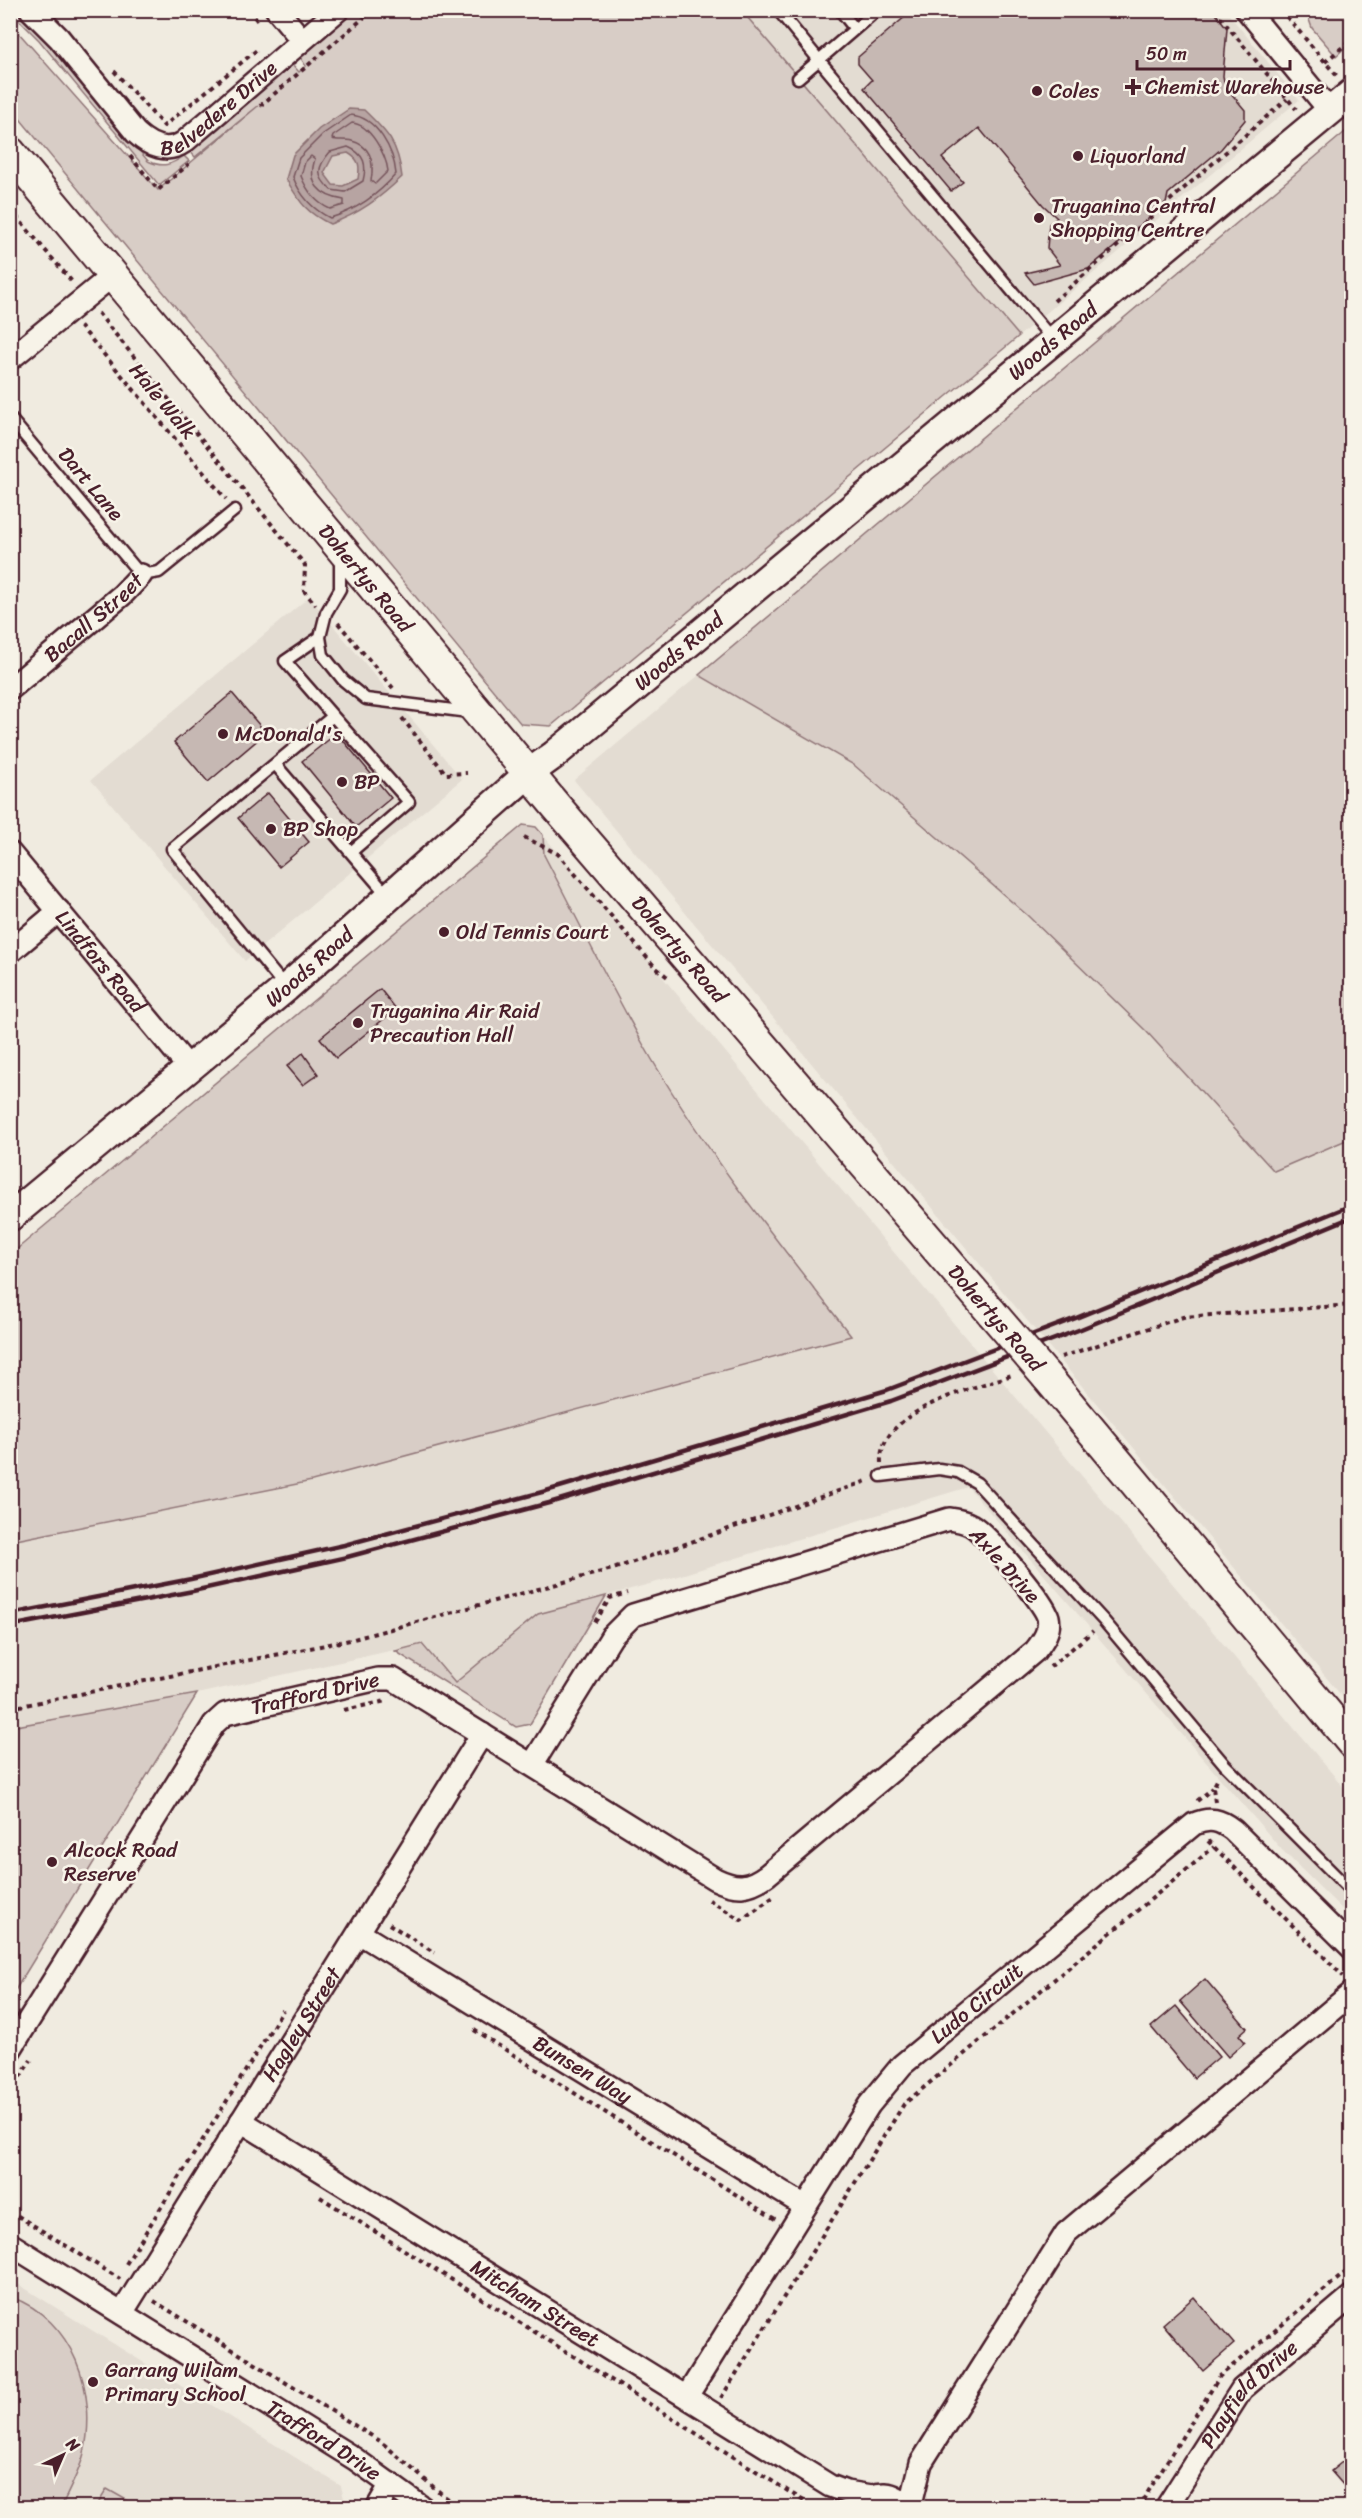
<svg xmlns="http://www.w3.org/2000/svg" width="1362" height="2518" viewBox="0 0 1362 2518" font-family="Sriracha,sans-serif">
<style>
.built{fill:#e3dcd2}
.green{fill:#d8cdc6;stroke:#917678;stroke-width:1.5}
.water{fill:#b7a4a2;stroke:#8b6f72;stroke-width:1.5;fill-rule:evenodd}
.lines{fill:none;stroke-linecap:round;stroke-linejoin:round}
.shore{stroke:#76545b;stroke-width:1.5}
.building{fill:#c6b8b3;stroke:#4a1f2b;stroke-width:1.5}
.service-casing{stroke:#4a1f2b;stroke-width:15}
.minor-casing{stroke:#4a1f2b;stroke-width:26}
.tertiary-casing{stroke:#4a1f2b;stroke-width:32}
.secondary-casing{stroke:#4a1f2b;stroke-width:34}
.path{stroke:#4a1f2b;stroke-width:4;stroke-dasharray:4.5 4.5;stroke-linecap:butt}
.service{stroke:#f7f3e8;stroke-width:10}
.minor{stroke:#f7f3e8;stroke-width:21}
.tertiary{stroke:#f7f3e8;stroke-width:27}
.secondary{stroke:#f7f3e8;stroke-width:30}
.rail{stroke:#4a1f2b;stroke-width:4.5}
.secondary-bridge-casing{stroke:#4a1f2b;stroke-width:34;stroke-linecap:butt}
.secondary-bridge{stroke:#f7f3e8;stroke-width:30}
.poi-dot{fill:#4a1f2b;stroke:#f7f3e8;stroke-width:2}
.labels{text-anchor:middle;stroke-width:5;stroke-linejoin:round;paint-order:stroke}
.poi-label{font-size:21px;fill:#4a1f2b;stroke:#f7f3e8;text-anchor:start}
.street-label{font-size:21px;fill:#4a1f2b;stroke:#f7f3e8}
</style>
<rect width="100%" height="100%" fill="#f0ebe0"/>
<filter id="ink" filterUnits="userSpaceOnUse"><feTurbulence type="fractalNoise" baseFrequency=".0167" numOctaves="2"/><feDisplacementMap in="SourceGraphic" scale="12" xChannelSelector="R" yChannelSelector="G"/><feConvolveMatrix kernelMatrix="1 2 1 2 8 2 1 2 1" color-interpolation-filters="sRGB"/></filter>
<g filter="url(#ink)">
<path class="built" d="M741 11H1226L1299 100 1019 336Z
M309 597 462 779 245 961 91 780Z
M699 675 854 765 1027 915 1146 1031 1274 1170 1351 1138V1707L574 780Z
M543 835 1351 1796V1918L1282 1850 968 1487 668 1579 538 1614 455 1684 421 1644 197 1694 11 1727V1541L78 1529 851 1336 739 1191 680 1104 643 1045 544 855Z
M10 2279 341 2486 344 2499 339 2507H11Z"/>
<path class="green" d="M10 11H15L39 33 148 161C163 168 171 165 184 156L189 161 159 185 39 40Z
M355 11H742L1019 336 551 726 521 724 11 108 10 23 158 190 258 106 195 157 189 150 292 64 299 72 306 66 300 57Z
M1306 11H1351V42L1336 56 1312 28Z
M1351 127V1138L1274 1171 1146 1031 1027 915 854 765 699 675Z
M523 825 536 827 543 835 544 855C577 918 608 982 643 1044 702 1148 778 1242 851 1336L312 1481 11 1541V1254Z
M606 1596 530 1724 516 1727 395 1651 422 1644 455 1683 538 1614Z
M197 1694 11 1997V1727Z
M11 2297C73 2319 98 2392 84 2453 80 2470 69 2491 61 2507H11Z
M107 2489 139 2507H96Z"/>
<path class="water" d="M349 109 364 110C388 133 398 143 402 177 380 198 359 214 330 224 305 212 300 202 286 179L293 155 319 129ZM348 153C360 160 360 166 358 179L343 186 333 185 324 173 333 156Z"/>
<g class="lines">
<path class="shore" d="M351 115C377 117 394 151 396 174 379 194 355 211 330 218 312 209 300 195 293 177L299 158 323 134Z
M352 123C370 124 386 155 388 171L375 184 371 181C374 164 372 146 352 141 345 139 338 141 332 139L333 136Z
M348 147C365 154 367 165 363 181L345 192 331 190C315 176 317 167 330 152Z
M311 156 315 159C307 183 319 196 344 200V205L330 209C316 203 307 191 301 176L305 162Z"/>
</g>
<path class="building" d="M913 10H1213L1227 28 1223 76 1225 86 1245 110V120L1221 149 1168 194 1166 204 1088 269 1034 284 1025 273 1060 265 1047 248 1049 224 1057 218 1043 205 979 128 942 158 963 182 951 191 864 88 872 80 858 64V57Z
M232 693 266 733 208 782 174 742Z
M337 733 391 798 356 827 302 761Z
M268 793 309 842 279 867 238 818Z
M380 989 396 1009 336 1058 320 1038Z
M303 1053 318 1074 303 1085 287 1066Z
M1205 1979 1247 2028 1239 2035 1245 2042 1228 2057 1180 2001Z
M1176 2006 1219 2057 1194 2078 1151 2027Z
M1194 2297 1234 2344 1203 2371 1163 2324Z
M1352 2454V2495L1331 2471Z"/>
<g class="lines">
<g class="service-casing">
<path id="service" d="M778 10 819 60 798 78
M840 10 855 29
M877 10 819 60 1053 340
M10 418 141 575 159 572 235 510
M340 556V589L326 613 320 637 323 655 343 680 366 699 469 712
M333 716 409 802 351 852
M275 764 388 896
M286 988 172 849 333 716 285 661 320 637
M881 1476 939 1469 958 1472 977 1483 1104 1621 1225 1765 1352 1892"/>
</g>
<g class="minor-casing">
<g id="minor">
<path id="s1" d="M31 10 59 38 136 133C150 146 167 154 184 142L338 10"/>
<path d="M277 10 302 40"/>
<path d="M1247 10 1330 111"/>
<path d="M10 359 113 275"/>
<path id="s2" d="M10 689 122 595 141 575"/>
<path id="s3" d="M10 853 189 1068"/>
<path d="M10 952 59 911"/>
<path id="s4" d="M359 1933 805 2206"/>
<path id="s5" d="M10 2050 214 1724 225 1714 378 1679H393L715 1879C736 1889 748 1889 767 1875L1035 1651C1043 1641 1051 1630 1048 1617 1044 1602 986 1533 971 1525 964 1521 957 1520 949 1519L633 1615 612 1636 532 1765"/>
<path id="s6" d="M241 2121 830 2486 846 2492 872 2496"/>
<path id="s7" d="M10 2244 355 2459 423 2508"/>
<path id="s8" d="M122 2313 482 1734"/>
<path id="s9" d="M687 2396 869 2105 902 2065 1194 1824C1210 1817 1220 1820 1233 1830L1352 1948"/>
<path d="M862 2504C876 2490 895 2490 907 2508"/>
<path d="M377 2508 391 2484"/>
<path d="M910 2508 921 2463 1066 2233 1352 1993"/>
<path id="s10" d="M1166 2508 1242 2389 1352 2296"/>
</g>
</g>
<g class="tertiary-casing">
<g id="tertiary">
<path id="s11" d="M10 1217 286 988 529 773 554 755 1352 93"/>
</g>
</g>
<g class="secondary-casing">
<g id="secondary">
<path id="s12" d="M10 152 556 806 992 1313"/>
<path d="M1046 1376 1352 1743"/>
</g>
</g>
<path class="path" d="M249 10 259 23
M1214 10 1296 109
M1281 10 1337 76
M1325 62 1352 39
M114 71 164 126 258 49
M260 106 373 10
M130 156 158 190 189 164
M10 209 74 284
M1054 301 1287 99
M98 313 305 565 304 591 316 605
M80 326 226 499
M338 623 393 688
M402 718 446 774 467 773
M524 837 558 854 655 967 670 979
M1061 1357 1183 1317 1352 1305
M881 1463C878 1410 972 1389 1012 1375
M595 1622 610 1598 627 1593
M1050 1667 1093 1631
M10 1708 350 1640 616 1568 867 1481
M344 1710 386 1701
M1197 1801 1213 1788
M1215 1802 1213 1788 1218 1778
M1208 1841 1343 1976
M709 1900 741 1920 775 1896
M389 1924 435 1953
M474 2030 775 2219
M10 2092 31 2060
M320 2197 815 2508
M10 2211 120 2279
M126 2264 283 2010
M154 2301 380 2441 444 2496 462 2508
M721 2398 904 2104 1214 1847
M1138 2508 1220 2376 1352 2267"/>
<use href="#service" class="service"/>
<use href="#minor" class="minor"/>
<use href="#tertiary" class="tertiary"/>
<use href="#secondary" class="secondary"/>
<path class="rail" d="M10 1614 191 1579 344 1545 546 1491 887 1390 1076 1318 1352 1205
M10 1626 193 1591 347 1557 549 1503 891 1401 1081 1329 1352 1217"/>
<g class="secondary-bridge-casing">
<path id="secondary-bridge" d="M992 1313 1046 1376"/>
</g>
<use href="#secondary-bridge" class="secondary-bridge"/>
</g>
</g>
<g class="poi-dot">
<path d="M1130 78h6v6h6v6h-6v6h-6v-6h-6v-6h6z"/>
<circle cx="1037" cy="91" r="6"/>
<circle cx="1078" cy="156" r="6"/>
<circle cx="1039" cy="218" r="6"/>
<circle cx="223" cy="734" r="6"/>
<circle cx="342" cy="782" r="6"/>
<circle cx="271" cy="829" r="6"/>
<circle cx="444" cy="932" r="6"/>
<circle cx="358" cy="1023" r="6"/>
<circle cx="52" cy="1862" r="6"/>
<circle cx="93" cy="2382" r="6"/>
</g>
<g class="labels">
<g class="poi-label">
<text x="1145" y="94">Chemist Warehouse</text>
<text x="1049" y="98">Coles</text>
<text x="1090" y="163">Liquorland</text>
<text x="1051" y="213">Truganina Central<tspan x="1051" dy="24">Shopping Centre</tspan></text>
<text x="235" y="741">McDonald's</text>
<text x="354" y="789">BP</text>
<text x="283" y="836">BP Shop</text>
<text x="456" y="939">Old Tennis Court</text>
<text x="370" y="1018">Truganina Air Raid<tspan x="370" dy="24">Precaution Hall</tspan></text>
<text x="64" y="1857">Alcock Road<tspan x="64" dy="24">Reserve</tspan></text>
<text x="105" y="2377">Garrang Wilam<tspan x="105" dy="24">Primary School</tspan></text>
</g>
<g class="street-label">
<text dy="7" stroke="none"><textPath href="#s1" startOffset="262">Belvedere Drive</textPath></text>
<text dy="7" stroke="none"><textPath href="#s11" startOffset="1362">Woods Road</textPath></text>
<text transform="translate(163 401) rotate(50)" y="7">Hale Walk</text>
<text transform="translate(91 484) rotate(50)" y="7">Dart Lane</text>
<text dy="7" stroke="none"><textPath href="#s12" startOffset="555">Dohertys Road</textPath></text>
<text dy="7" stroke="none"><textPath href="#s2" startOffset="110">Bacall Street</textPath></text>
<text dy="7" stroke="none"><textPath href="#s11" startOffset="876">Woods Road</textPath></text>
<text dy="7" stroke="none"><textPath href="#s12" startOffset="1041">Dohertys Road</textPath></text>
<text dy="7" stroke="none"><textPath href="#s3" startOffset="141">Lindfors Road</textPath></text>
<text dy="7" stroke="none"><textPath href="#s11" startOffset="390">Woods Road</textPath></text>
<text transform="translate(996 1318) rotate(49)" y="7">Dohertys Road</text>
<text transform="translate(1005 1565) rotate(48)" y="7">Axle Drive</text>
<text dy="7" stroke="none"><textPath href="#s5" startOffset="492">Trafford Drive</textPath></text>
<text dy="7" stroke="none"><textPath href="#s9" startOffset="492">Ludo Circuit</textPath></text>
<text dy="7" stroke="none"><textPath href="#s8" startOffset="340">Hagley Street</textPath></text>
<text dy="7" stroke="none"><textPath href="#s4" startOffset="262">Bunsen Way</textPath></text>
<text dy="7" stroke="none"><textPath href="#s6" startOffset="346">Mitcham Street</textPath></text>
<text dy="7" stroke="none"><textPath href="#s10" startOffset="142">Playfield Drive</textPath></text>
<text dy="7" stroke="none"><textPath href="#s7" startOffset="370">Trafford Drive</textPath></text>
</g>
</g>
<rect width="1362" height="2518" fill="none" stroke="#f7f3e8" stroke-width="36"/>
<rect x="18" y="18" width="1326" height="2482" fill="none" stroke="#4a1f2b" stroke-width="2" filter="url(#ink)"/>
<g transform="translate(63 2455) rotate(44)" stroke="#f7f3e8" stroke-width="4.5" paint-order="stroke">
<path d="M0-4.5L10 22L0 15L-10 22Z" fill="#4a1f2b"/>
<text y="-9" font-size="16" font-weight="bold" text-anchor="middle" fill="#4a1f2b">N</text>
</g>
<path d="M1137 60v9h153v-9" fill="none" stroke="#4a1f2b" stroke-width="3"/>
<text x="1146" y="60" font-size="18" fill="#4a1f2b" stroke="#f7f3e8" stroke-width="4.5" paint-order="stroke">50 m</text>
</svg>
